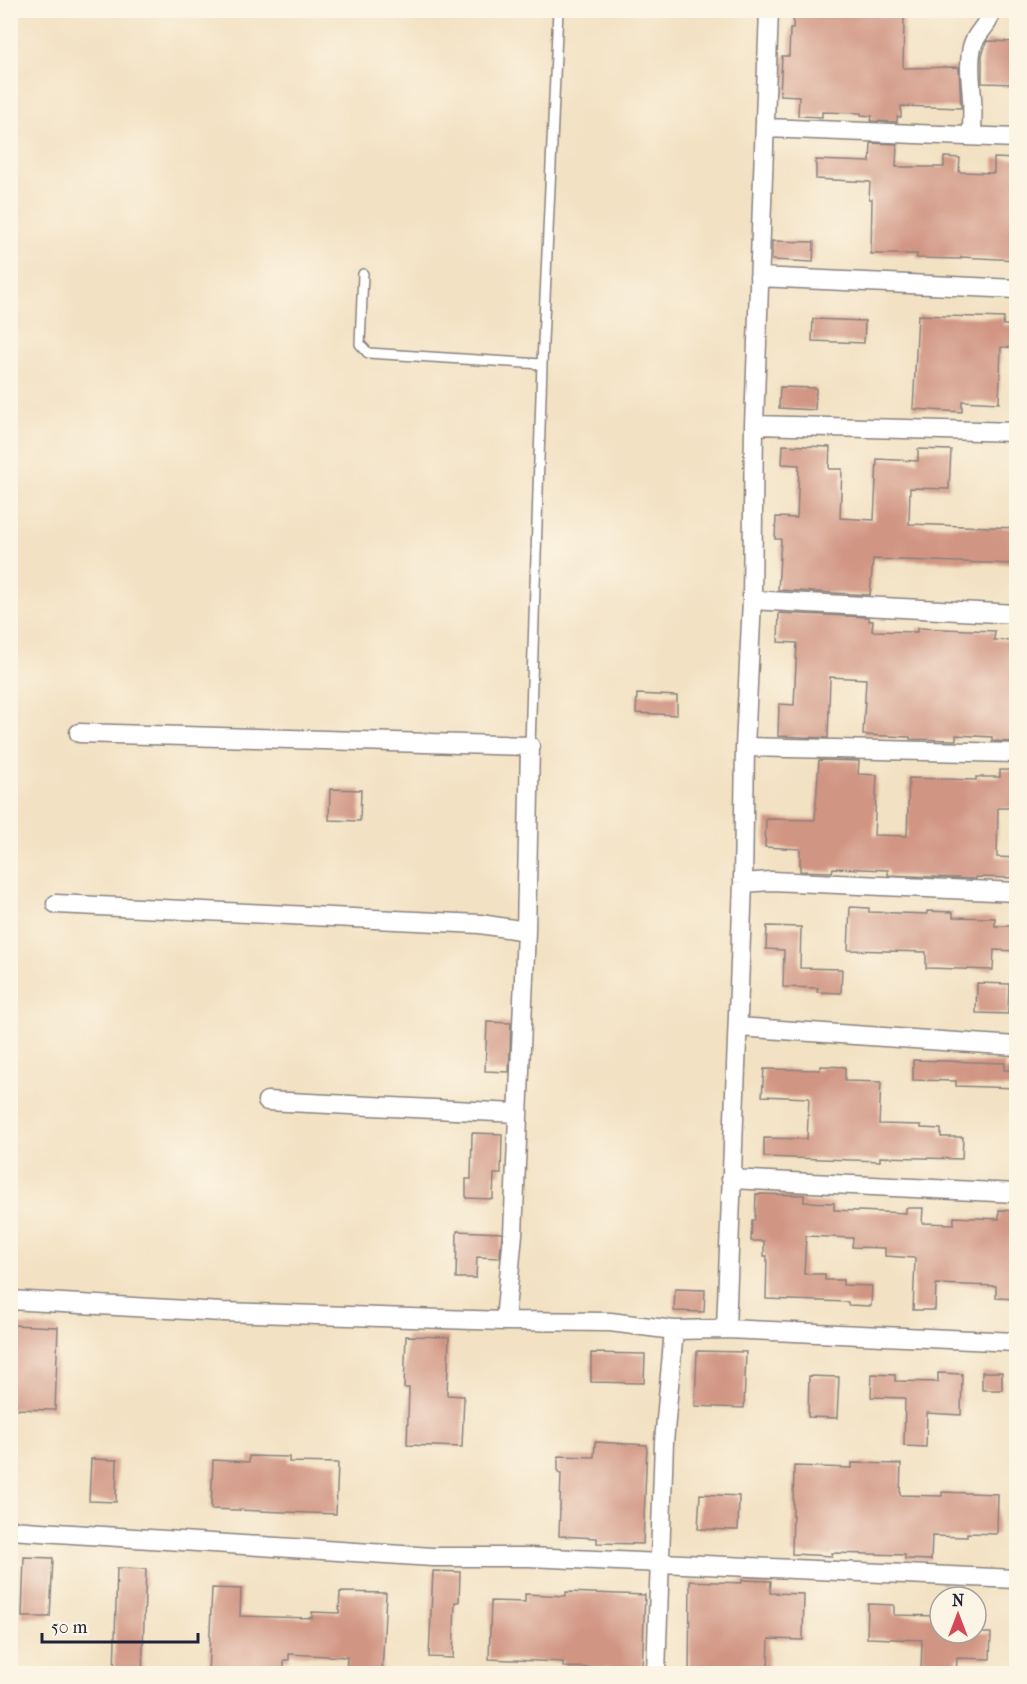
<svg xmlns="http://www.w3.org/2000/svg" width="1027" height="1684" viewBox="0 0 1027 1684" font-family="'IM FELL French Canon',serif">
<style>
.building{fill:#d19583}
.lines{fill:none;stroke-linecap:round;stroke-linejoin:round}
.lane-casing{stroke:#8a827e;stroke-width:12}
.street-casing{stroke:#8a827e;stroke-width:21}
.lane{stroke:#fff;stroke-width:9}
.street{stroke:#fff;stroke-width:18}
</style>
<rect width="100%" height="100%" fill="#fcf5e5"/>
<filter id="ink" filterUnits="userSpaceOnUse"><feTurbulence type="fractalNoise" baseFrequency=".0167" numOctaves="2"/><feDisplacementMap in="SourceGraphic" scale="12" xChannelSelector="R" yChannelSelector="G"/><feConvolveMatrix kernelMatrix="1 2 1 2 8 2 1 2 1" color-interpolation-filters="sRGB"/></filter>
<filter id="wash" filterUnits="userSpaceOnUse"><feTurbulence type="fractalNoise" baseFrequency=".008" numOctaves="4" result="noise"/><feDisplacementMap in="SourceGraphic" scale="24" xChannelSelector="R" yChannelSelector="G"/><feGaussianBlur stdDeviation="1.35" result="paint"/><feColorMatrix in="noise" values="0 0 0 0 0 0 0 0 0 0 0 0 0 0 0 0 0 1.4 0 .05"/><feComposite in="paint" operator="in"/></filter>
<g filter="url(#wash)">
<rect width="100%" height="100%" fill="#f2e1c2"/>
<g id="blocks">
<path class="building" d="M794 10H879V16L904 17 903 68 959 67 961 108 901 106V117H897V122L871 121 872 116 861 115V113L822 112V117L798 116 799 96 780 95 782 56H789L790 29H793Z
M987 41 1017 42V84L982 83V55Z
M871 143 897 144 896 167H944V157L960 158 959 172 994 173V158L1017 159V260L961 257V259L917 258V254H871L872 199H869L870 182 816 179V160L870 162Z
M772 241 814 242 813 262 772 260Z
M918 315 1004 318 1003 325H1017V348L1001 347 999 403 962 401V412L913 409Z
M813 319 865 321 864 343 812 341Z
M780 387 816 388 815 410 779 408Z
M783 445 830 447 829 469H842L840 518 874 520 877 459 918 461V449L951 450 949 489 910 488 909 524 1017 528V564L873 559 870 595 778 590 781 539H775L776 517 797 518 799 465 782 464Z
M779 613 869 617V621H873L872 631 917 632V628L995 631 994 640 1014 641 1012 742 992 741V737L956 735V740L910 739V737L863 735 866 679 830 677 828 738 778 736 779 704 794 705 797 643 778 642Z
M637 694 677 696V715L636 713Z
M819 760 859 761 858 774 877 775 874 835 907 836 909 778 976 780V777H1000V770H1017V808H998L997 857 1017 858V878L976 877V879L888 875V870L833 868 832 872 800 871V849L765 847 766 819 815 820Z
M330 789 361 790 360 821 329 820Z
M850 907 869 908V912L927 914V911L953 912V917L995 918V926H1017V951L994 950 993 970 926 968V952L848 950Z
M767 926 801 927 800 968 842 969 841 993 817 992 818 988 783 987 784 950 766 949Z
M977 983 1009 984 1008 1014 976 1013Z
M487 1022 511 1023 509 1072 485 1071Z
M913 1060 1005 1063 1004 1070H1017V1088L956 1086V1081L913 1080Z
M821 1066 845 1067V1081L881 1082 879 1124 921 1125V1128L941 1129V1137H963L962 1159 880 1157V1161L764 1157V1138L807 1139 809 1098 762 1096 764 1069 820 1070Z
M472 1133 502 1134 501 1174H494L493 1199 466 1198V1179H471Z
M756 1194 804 1195V1202L834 1203V1210L906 1213V1208H923L922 1223 954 1224V1217L999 1219V1210L1017 1211V1299L996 1298V1286L936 1284 935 1310H913L915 1258 885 1256V1248L852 1247 853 1238 806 1236 804 1274H825V1280H843V1285L872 1286 871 1306 848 1305V1302L766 1299 767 1256H764V1241H751L752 1220H755Z
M457 1231 502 1233 500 1258 477 1257 476 1278H456Z
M675 1289 705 1290 704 1312 674 1311Z
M10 1325 58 1327 55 1410 10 1409Z
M406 1336 449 1337 447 1395 464 1396 462 1447 407 1445 409 1388H404Z
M697 1351 746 1352 744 1408 695 1406Z
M591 1353 645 1354 644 1383 591 1382Z
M982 1372H1002V1390H982Z
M938 1373 962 1374 961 1415 927 1413 926 1447 904 1446 905 1398 871 1397 872 1374 895 1375V1381L938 1382Z
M809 1376 839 1377 837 1418 808 1417Z
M595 1442 647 1445 643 1544 597 1543V1538L559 1536 561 1474 558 1473V1456L594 1457Z
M249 1456 289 1457V1462L338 1463 336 1514 211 1509 213 1460 249 1462Z
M91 1459 117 1460 116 1502 89 1501Z
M852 1463 901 1464 900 1495 942 1496V1492L998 1494 997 1534 967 1533V1537L932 1536 931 1560 905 1559V1555L832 1553V1556L792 1554 794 1466 852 1468Z
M700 1494 739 1496 738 1530 698 1529Z
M24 1557 53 1558 50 1617H22Z
M117 1568 146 1569 142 1674H114Z
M433 1571 460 1572 459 1602H455L453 1658 429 1657Z
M742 1580 771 1581 770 1593 804 1594 803 1640 769 1639 768 1671 731 1670V1674H689L690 1581 742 1583Z
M212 1588 241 1589 240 1616 312 1618V1612L339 1613 340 1592 386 1593 382 1674H346L347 1657 289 1654V1660H284V1674H208Z
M566 1592 645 1595 642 1669 563 1667V1662L489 1659 491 1601 525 1602V1594L566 1596Z
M868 1604 894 1605V1615L940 1616V1633H991L990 1659 957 1658 956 1674H921L922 1640 867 1638Z"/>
</g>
</g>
<g filter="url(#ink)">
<use href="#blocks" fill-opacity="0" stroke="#8a827e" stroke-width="1.5"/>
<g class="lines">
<g class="lane-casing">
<path id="lane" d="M363 274 360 344 368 353 542 364
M530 746 542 364 558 10"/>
</g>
<g class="street-casing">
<path id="street" d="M766 128 1016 138
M972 136C972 124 973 111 972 98 971 82 968 64 972 47 975 33 989 26 992 10
M759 277 1016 289
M754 425 1016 432
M752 600 1016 614
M79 733 530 746 526 931 513 1234 505 1321 610 1322 674 1330 726 1329 1016 1342
M745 747 1016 753
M743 883 771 881 1016 892
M56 904 480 924 526 931
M738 1027 1016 1046
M267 1101 518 1113
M731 1179 1016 1193
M10 1300 222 1312 505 1321
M726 1329 743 883 745 747 752 600 754 425 769 10
M10 1530 433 1557H529L1016 1579
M656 1674 664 1442 674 1330"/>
</g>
<use href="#lane" class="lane"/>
<use href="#street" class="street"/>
</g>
</g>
<rect width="1027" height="1684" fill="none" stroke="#fcf5e5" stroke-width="36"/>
<g transform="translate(958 1615)"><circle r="28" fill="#fcf5e5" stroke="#a5a1a1" stroke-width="1.5"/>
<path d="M0-4.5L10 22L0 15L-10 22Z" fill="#d1495b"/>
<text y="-9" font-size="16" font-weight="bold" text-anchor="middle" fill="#22223b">N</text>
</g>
<path d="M42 1633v9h156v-9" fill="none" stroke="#22223b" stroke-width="3"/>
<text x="51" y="1633" font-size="18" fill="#22223b" stroke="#fcf5e5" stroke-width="4.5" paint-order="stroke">50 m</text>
</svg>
